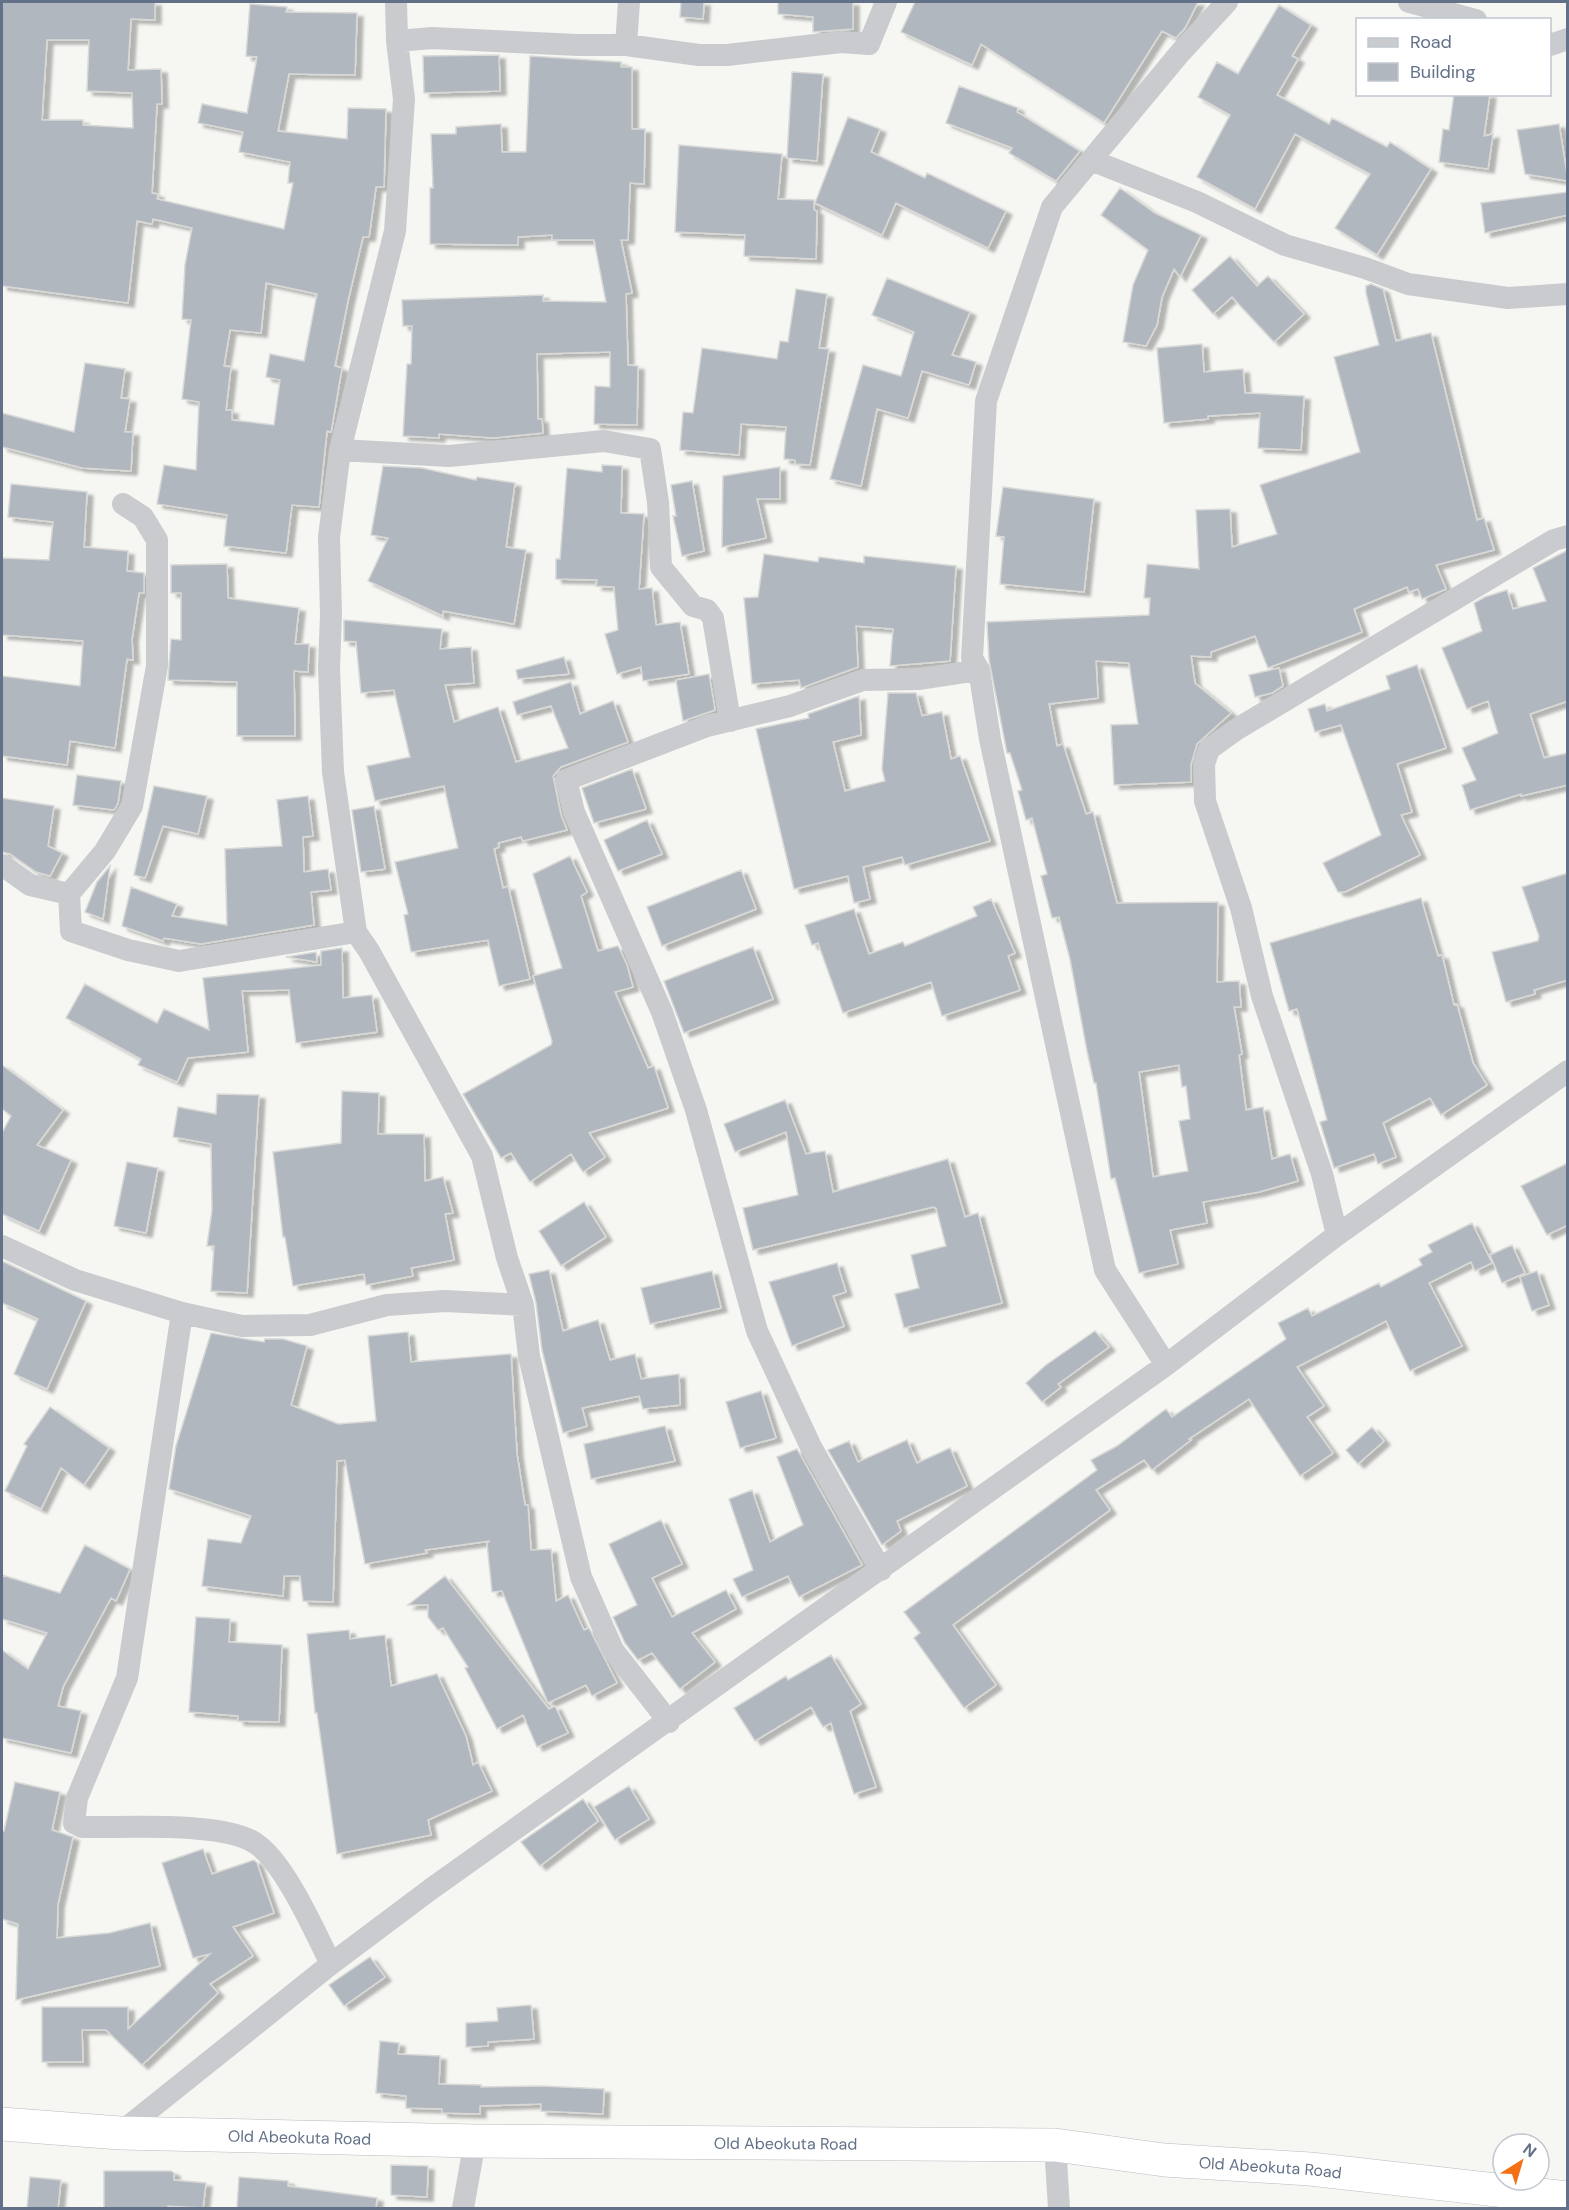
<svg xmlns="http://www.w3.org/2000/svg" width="1569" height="2210" viewBox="0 0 1569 2210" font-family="'DM Sans',sans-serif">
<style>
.building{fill:#b1b7bf;stroke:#d8d8d6;stroke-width:1.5;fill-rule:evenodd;filter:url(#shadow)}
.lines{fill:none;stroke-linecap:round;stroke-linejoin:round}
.highway-casing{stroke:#b8bbbf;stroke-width:34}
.minor{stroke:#c9cbcf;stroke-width:22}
.highway{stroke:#fff;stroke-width:33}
.labels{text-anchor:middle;stroke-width:6;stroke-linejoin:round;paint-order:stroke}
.street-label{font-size:16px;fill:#637188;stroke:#fff}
</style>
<defs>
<filter id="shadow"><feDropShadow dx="6" dy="4" stdDeviation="1.5" flood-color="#0004"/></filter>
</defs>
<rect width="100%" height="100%" fill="#f6f7f3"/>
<path class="building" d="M2 2H155V20L131 19 128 70 161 69 162 104H157L152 193 158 194 157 199 284 229 293 183H288L290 162 239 152 243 132 198 123 202 104 247 113 257 57 246 56 250 4 287 7 286 12 357 13 355 75 289 74 278 131 347 139 348 108 386 109 384 187H376L369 237H363L348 301 335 366 342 368 333 421 331 432 327 431 319 507 292 505 286 553 224 546 227 515 157 504 164 465 196 470 199 402 182 399 191 320 182 319 185 265 192 228 153 219 152 224 137 221 128 303 2 286ZM47 40H89L87 91 132 93 133 128 83 125V120H42ZM266 283 317 294 304 361 270 354 266 377 280 380 274 425 232 420V410H226L231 367 224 366 230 330 261 333Z
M681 2H704L703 19 680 17Z
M778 2H853V29L813 32V17L778 14Z
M915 2H1198L1185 28 1176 38 1162 31 1104 123 981 44 972 65 901 32Z
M1279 5 1311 25 1292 56 1298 59 1277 95 1329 124 1332 118 1387 147 1390 142 1431 169 1377 255 1335 228 1370 174 1295 134 1255 209 1197 177 1230 115 1198 97 1217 62 1238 74Z
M499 55 500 91 424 93 423 56Z
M530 56 621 62V67H632V129H645L644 184 630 183 628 240H621L632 293 626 294 628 365 638 366 637 425 594 424 595 386 610 387V352L537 354 538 419H542L543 433 494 438 439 434V438L403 436 407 364H411L412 326H403L402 300 543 295V301L606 302 594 240H552V235L518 237V245L430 244V188H433L431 134H456V127L501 124 502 152H526Z
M792 72 823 74 817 161 787 158Z
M959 86 1018 108 1017 112 1080 151 1056 181 1009 153 1012 148 946 123Z
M1454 94H1490L1484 136 1493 134 1488 169 1439 162 1443 129 1449 130Z
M848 117 880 129 871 152 925 178 927 173 1006 211 988 248 896 203 882 235 815 203Z
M1559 124 1568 181 1525 174 1517 130Z
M679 145 782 154 778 199 814 200V210L817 211 816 259 744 256 745 235 675 232Z
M1120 188 1155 213 1201 235 1180 277 1174 269 1162 297 1157 325 1146 346 1123 342 1133 285 1148 250 1101 215Z
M1568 192V215L1485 233 1481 203Z
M1230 256 1257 286 1268 276 1304 314 1274 342 1232 297 1213 314 1192 290Z
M887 278 970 312 952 355 976 362 969 385 922 371 908 418 877 409 861 486 830 479 863 365 901 376 914 332 872 315Z
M1371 284 1383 289 1396 341 1431 333 1477 520 1484 518 1494 550 1436 565 1446 589 1422 599 1418 589 1409 592 1407 587 1354 609 1362 632 1268 668 1255 636 1211 652V657L1191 656 1195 683 1231 713 1197 744 1191 764V782L1114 785 1111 725 1138 724 1129 663 1096 661 1098 698 1049 704 1057 746 1063 744 1086 814 1093 812 1117 903 1218 902 1217 982 1239 981 1241 1007H1234L1242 1054 1239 1055 1246 1110 1263 1107 1272 1159 1290 1154 1298 1181 1259 1192 1203 1202 1207 1223 1170 1230 1178 1264 1139 1273 1115 1178 1111 1179 1096 1083H1094L1087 1051 1070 959 1059 917 1052 918 1041 876 1047 874 1032 818 1026 820 1018 791 1022 790 1010 753H1007L989 660 987 622 1149 615 1150 598H1144L1147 564 1199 569 1196 510 1230 509 1232 547 1277 534 1260 485 1360 452 1334 357 1379 345 1366 293V286ZM1179 1065 1182 1087 1186 1086 1190 1119 1179 1121 1188 1171 1153 1177 1139 1072Z
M796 289 827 294 819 348 829 349 810 465 795 464V460L784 459 786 427 741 424 739 455 680 450 683 412 693 413 702 348 777 359 780 341 788 342Z
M1202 344 1204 372 1243 369 1245 393 1304 396 1301 450 1258 448 1260 413 1208 416V419L1164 423 1157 348Z
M85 363 125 369 121 398 130 399 125 432H133L131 471 82 468 2 447V413L74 432Z
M602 465 622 466 621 513 644 514 639 589 652 588 656 625 680 622 689 674 643 681 641 667 617 674 605 634 618 630 614 587 596 586 597 580 556 579V559H560L567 468 602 472Z
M383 466 422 468 476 480 477 477 515 483 506 547 526 550 514 624 443 611V616L368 581 388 538 371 535Z
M780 467V499H757L766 538 722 547 723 476Z
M692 481 704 551 682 556 673 516H676L671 485Z
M11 484 87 492 84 547 128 551 127 571 144 573V593H139L132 639 133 660 127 659 115 748 70 741 67 765 2 756V676L80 686 83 641 2 635V558L49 560 53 522 8 517Z
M1003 487 1094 499 1084 592 1000 584 1004 537 996 536Z
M1568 550V701L1530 714 1544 758 1568 753V785L1521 796V794L1470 810 1462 785 1476 780 1462 748 1498 733 1488 701 1467 709 1442 648 1482 631 1474 603 1485 597 1507 590 1513 609 1546 601 1533 568Z
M764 554 818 562 819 557 864 563V556L956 566 950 661 890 666 893 629 856 626 858 667 801 688 799 680 752 684 744 598 758 597Z
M227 564 228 598 299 608 295 644H309L308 672 294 671 295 736H237V682L168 680 171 639 181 640V593H171V565Z
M344 620 442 629 440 649 471 647 474 683 445 685 454 722 498 707 516 762 568 748 551 706 517 715 513 702 571 682 580 714 613 701 628 742 561 767 553 776 561 815 567 830 523 841 521 837 498 843 499 847 494 849 503 888 508 886 530 979 499 986 488 940 411 952 404 915 408 914 395 862 458 848 444 786 375 801 367 766 410 757 394 690 361 693 356 642 344 641Z
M564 657 569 674 518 679 516 670Z
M1417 665 1446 748 1397 764 1412 812 1401 815 1420 855 1345 892H1338L1323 863 1381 835 1341 725 1315 732 1308 709 1325 704 1327 711 1390 689 1386 676Z
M1279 668 1283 686 1272 693 1255 697 1249 675Z
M709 674 715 710 683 721 676 680Z
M888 693H916L922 716 942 712 951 759 960 756 990 841 905 865 902 857 863 867 870 899 854 903 848 876 794 889 756 729 809 718 808 714 859 696 861 735 833 742 845 791 885 781 882 769Z
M632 769 646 809 594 823 582 788Z
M77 775 121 781 118 803 114 810 73 805Z
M154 786 207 796 198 834 163 826 145 878 134 875Z
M308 796 313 836 303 837 304 872 328 869 331 890 311 892 314 925 201 944 164 938 163 941 122 926 131 887 177 904 172 916 227 925 225 849 282 846 277 800Z
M2 798 54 806 48 846 62 853 50 876 36 872 10 854 2 852Z
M374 806 385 869 361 872 352 810Z
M647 820 662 854 618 871 604 840Z
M570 856 587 892 581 896 598 951 618 946 627 965 633 987 615 992 648 1068 654 1066 668 1108 589 1133 605 1157 583 1172 571 1154 530 1182 511 1153 501 1158 463 1094 551 1045 552 1041 533 976 562 968 533 874Z
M110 866 103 919 85 912 97 882Z
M741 870 756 909 662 946 647 907Z
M1568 873V980L1534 990 1535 994 1506 1002 1492 952 1538 941 1539 936 1522 887Z
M1421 898 1438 956 1442 955 1454 1005 1457 1004 1473 1063 1487 1085 1441 1115 1430 1098 1383 1123 1396 1157 1378 1164 1374 1154 1334 1168 1320 1122 1327 1120 1297 1009 1289 1011 1270 943Z
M991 899 1015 953 1008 956 1020 990 942 1016 931 982 843 1013 818 943 812 945 805 925 854 909 869 954 903 942 905 946 977 916 973 907Z
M753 947 773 999 684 1033 664 981Z
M342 948 343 998 372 995 377 1032 296 1043 289 990 242 991 248 1052 188 1058 177 1082 138 1065 141 1059 66 1018 85 984 157 1023 164 1009 209 1030 203 978 321 965V951Z
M316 952 317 962 286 957Z
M2 1065 63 1110 37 1145 71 1160 39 1231 2 1214V1133L11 1116 2 1109Z
M342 1091 379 1093 378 1134H424L425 1181 443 1177 453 1213 445 1214 454 1260 411 1268 413 1276 366 1285 364 1274 293 1286 285 1237H283L273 1152 341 1143Z
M217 1094 259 1095 247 1293 211 1291 214 1246H207L212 1210 211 1144 173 1137 178 1107 216 1114Z
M785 1100 806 1154 825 1151 833 1192 948 1159 965 1217 978 1213 1002 1303 904 1328 895 1294 919 1288 911 1255 946 1246 936 1208 933 1207 753 1250 743 1208 798 1195 786 1132 735 1152 724 1124Z
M127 1162 158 1168 146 1233 114 1226Z
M1568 1163V1225L1547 1235 1521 1186Z
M584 1202 606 1237 561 1266 539 1231Z
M1472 1223 1492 1263 1475 1271 1471 1262 1429 1283 1462 1346 1410 1371 1386 1321 1297 1367 1324 1406 1307 1417 1333 1453 1300 1476 1249 1399 1189 1439 1191 1440 1152 1470 1144 1460 1096 1490 1110 1510 953 1625 996 1685 964 1708 914 1638 920 1633 904 1612 1097 1470 1091 1460 1117 1446 1166 1409 1172 1417 1286 1339 1278 1323 1308 1308 1312 1316 1379 1283 1381 1287 1422 1265 1419 1259 1432 1252 1428 1245Z
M1512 1245 1525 1273 1502 1283 1490 1255Z
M2 1261 86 1301 47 1389 14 1374 38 1319 2 1303Z
M837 1263 846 1292 833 1296 844 1326 792 1346 769 1282Z
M549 1270 563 1331 598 1320 610 1360 635 1354 641 1379 679 1374 680 1405 643 1409 639 1396 582 1408 587 1426 563 1433 542 1350 536 1303 529 1274Z
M712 1271 721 1308 650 1324 641 1288Z
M1537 1271 1549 1305 1532 1311 1520 1277Z
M1095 1331 1109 1347 1058 1384 1061 1387 1042 1402 1026 1383 1046 1365Z
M408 1332 411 1362 511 1354 517 1454 525 1505H528L531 1550 551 1549 556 1601 568 1595 584 1630 589 1628 617 1683 592 1696 586 1685 548 1703 502 1591 492 1592 487 1543 490 1541 425 1550 427 1553 365 1564 345 1460 337 1461 333 1602 303 1601 300 1576H284L283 1596 202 1586 208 1539 241 1543 251 1516 169 1489 176 1446 211 1333 264 1342 265 1339H283L307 1346 291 1405 338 1424 376 1421 368 1336Z
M761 1391 776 1438 740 1448 726 1402Z
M50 1407 109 1448 84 1485 61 1468 41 1509 5 1491 27 1446 24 1444Z
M665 1426 675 1461 591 1479 584 1444Z
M1372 1427 1384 1441 1358 1464 1346 1450Z
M907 1440 917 1463 950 1448 967 1486 897 1521 901 1531 882 1545 828 1450 849 1441 858 1462Z
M797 1449 862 1565 799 1597 788 1576 742 1597 733 1579 753 1570 729 1499 752 1490 770 1542 803 1525 777 1457Z
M661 1520 682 1564 652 1578 672 1617 726 1590 736 1609 692 1633 715 1662 680 1689 652 1653 638 1660 625 1643 613 1617 637 1605 609 1544Z
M85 1545 130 1569 116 1601 111 1598 63 1687 58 1706 81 1711 71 1753 2 1738V1650L28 1669 47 1633 2 1619V1575L60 1593Z
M445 1576 549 1709 555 1706 568 1733 537 1747 523 1715 497 1729 465 1668 468 1667 443 1628 438 1630 428 1617V1605H408Z
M196 1617 230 1619 229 1642 282 1645 279 1722 238 1721V1716L189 1712Z
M349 1630 350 1639 385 1635 391 1686 437 1674 466 1736 473 1765 478 1762 492 1791 428 1820 431 1835 337 1854 317 1713H315L307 1634Z
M831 1655 861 1704 850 1711 876 1787 854 1794 831 1723 823 1727 811 1707 755 1741 734 1708 786 1676 788 1680Z
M15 1782 60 1792 52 1830 73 1837 58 1904 57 1938 109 1933 150 1923 160 1966 16 2000 18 1924 2 1919V1831H4Z
M629 1786 649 1819 615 1840 594 1807Z
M583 1799 598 1821 540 1866 521 1842Z
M203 1849 212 1874 254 1860 257 1863 274 1913 233 1927 253 1956 210 1984 218 1993 142 2065 106 2030H82L83 2062H42V2007H128V2029L210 1954 193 1958 162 1863Z
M370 1957 385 1977 344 2006 329 1985Z
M531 2005 534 2039 488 2042V2046L466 2047V2023L498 2021 497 2008Z
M380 2041 399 2043 398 2054 440 2056 439 2084 481 2085V2087L541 2086 604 2089 603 2114 541 2111V2104L480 2106V2114L442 2113V2109L406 2108V2096L376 2093Z
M391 2165 428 2166 427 2197 391 2195Z
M104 2171H171L174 2173V2180L206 2183 203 2208 168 2206V2208H104Z
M30 2177 61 2180 58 2208H27Z
M239 2177 288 2181V2186L377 2198 376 2208H237Z"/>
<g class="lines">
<g class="highway-casing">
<g id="highway">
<path id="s1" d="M2 2124 120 2133 475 2141 1055 2145 1164 2160 1310 2169 1568 2198"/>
</g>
</g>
<path class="minor" d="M396 2 397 41 404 99 395 231 340 450 329 537 331 614 329 668 333 772 356 932 369 951 482 1156 507 1258 523 1305 529 1356 581 1577 613 1650 669 1722
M1409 2 1476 20
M397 41 432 38 578 45H626L699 55H727L841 42 869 44 886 2
M626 45 629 2
M1550 45 1568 39
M1091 160 1197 202 1285 245 1365 268 1408 284 1508 298 1568 294
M340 450 449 456 604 441 650 449 658 502 661 567 693 606 707 610 713 618 730 721
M123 504 143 517 157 540V666L132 806 105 851 69 894 71 931 128 950 179 961 356 932
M2 865 30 885 69 894
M1337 1235 1322 1174 1262 996 1241 908 1205 801 1204 764 1209 749 1237 729 1554 540 1568 536
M2 1246 75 1280 182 1313 242 1326 310 1325 387 1305 445 1301 523 1305
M182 1313 127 1678 77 1798 74 1823 82 1827C124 1828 222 1821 255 1843 284 1861 315 1932 331 1964
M1166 1365 1105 1270 990 739 979 670 972 658 986 401 1052 207 1180 53 1227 2
M881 1570 811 1447 757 1331 696 1110 662 1012 574 812 566 780 707 726 790 706 863 680 920 679 979 670
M120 2133 331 1964 431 1889 1166 1365 1337 1235 1568 1071
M1055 2145 1059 2208
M463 2208 475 2141"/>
<use href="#highway" class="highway"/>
</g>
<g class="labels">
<g class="street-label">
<text dy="6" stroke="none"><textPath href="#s1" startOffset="298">Old Abeokuta Road</textPath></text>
<text dy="6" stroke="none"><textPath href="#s1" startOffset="784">Old Abeokuta Road</textPath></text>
<text dy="6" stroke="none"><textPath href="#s1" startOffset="1270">Old Abeokuta Road</textPath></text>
</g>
</g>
<rect width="1569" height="2210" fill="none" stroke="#637188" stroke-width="6"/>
<rect x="1356" y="18" width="195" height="78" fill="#ffffff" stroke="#c1c6cf" stroke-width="1.5"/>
<rect x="1368" y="38" width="30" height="9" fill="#c9cbcf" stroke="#c1c6cf" stroke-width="1.5"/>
<text x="1410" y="48" font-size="18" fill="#637188">Road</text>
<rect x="1368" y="63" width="30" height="18" fill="#b1b7bf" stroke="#c1c6cf" stroke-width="1.5"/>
<text x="1410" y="78" font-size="18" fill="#637188">Building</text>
<g transform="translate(1521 2162) rotate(37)"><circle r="28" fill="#ffffff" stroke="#c1c6cf" stroke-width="1.5"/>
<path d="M0-4.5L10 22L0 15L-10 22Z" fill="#f57015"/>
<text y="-9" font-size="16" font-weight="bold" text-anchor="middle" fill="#637188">N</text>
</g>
</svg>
